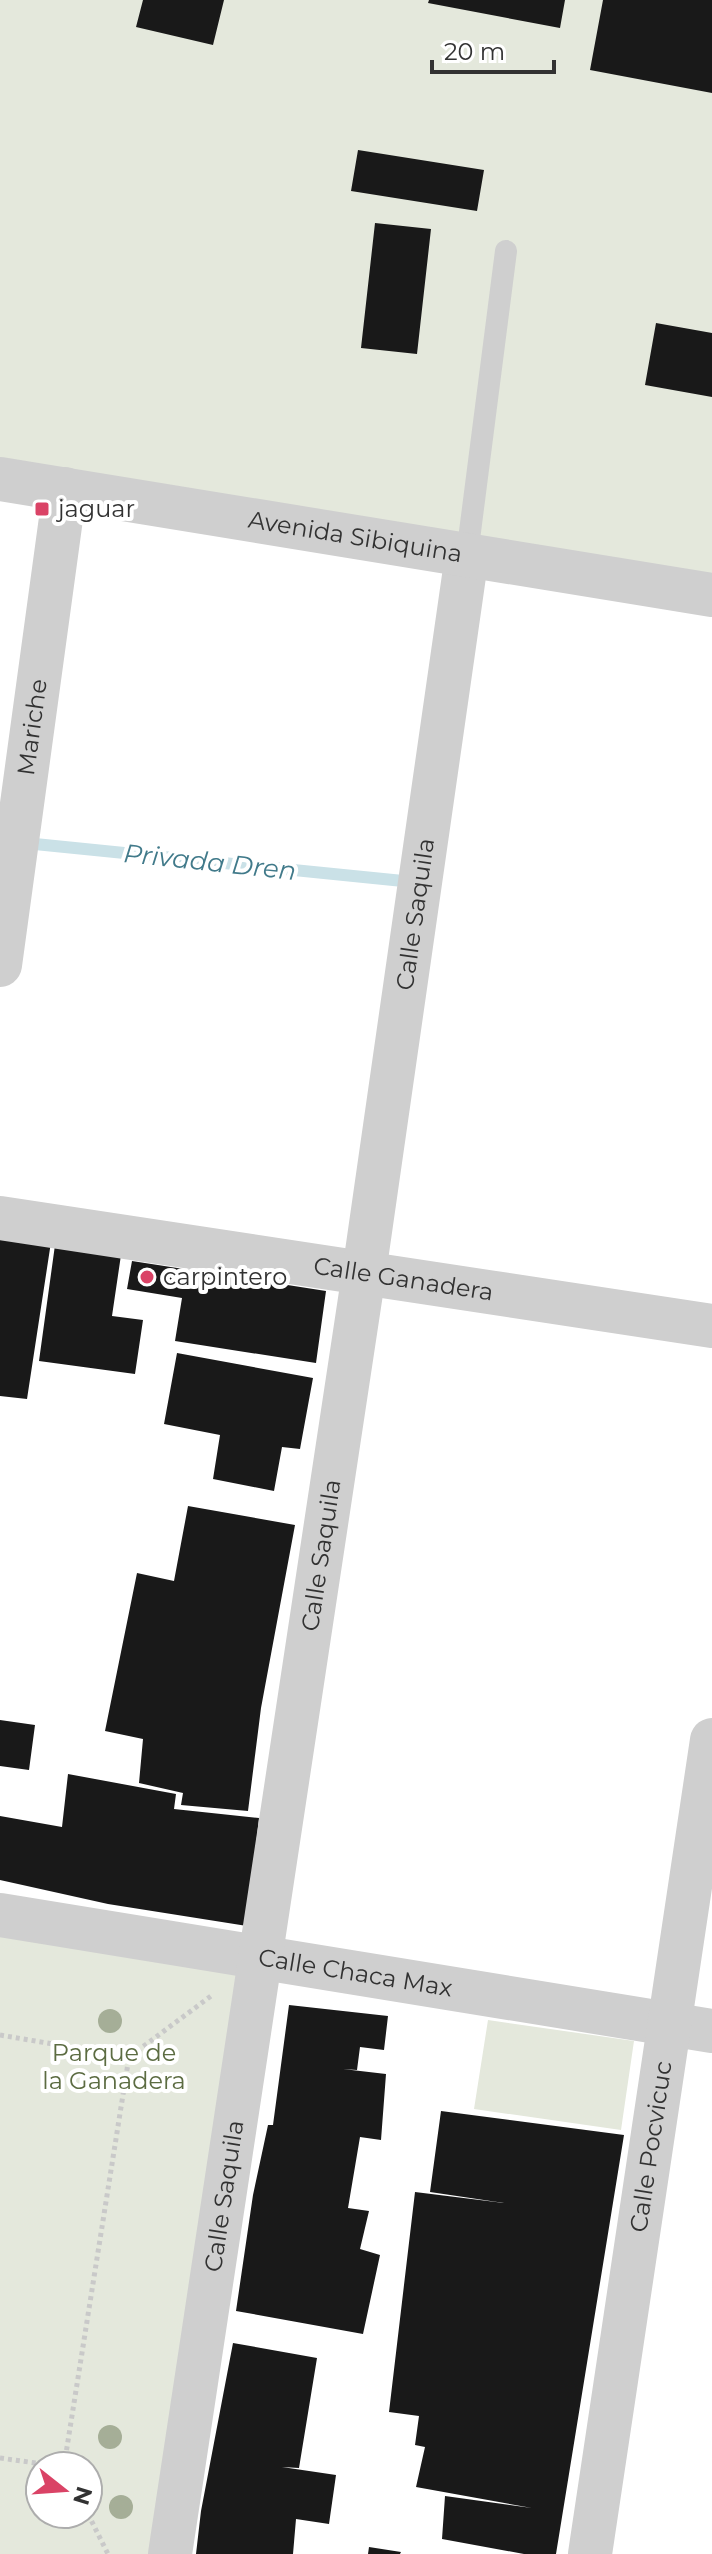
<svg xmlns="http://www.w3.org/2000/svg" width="712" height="2554" viewBox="0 0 712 2554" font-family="Montserrat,sans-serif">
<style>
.green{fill:#e4e8dc;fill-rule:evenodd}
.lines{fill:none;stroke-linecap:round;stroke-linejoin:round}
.stream{stroke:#cae1e7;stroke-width:12}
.building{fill:#191919}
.path{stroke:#c9c9c9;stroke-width:5;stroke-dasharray:4 4;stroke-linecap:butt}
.service{stroke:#cfcfcf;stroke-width:22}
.minor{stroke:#cfcfcf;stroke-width:44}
.tertiary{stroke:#cfcfcf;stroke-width:44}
.tree{fill:#a5ae97}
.poi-dot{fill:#da4366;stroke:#fff;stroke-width:3}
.labels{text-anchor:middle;stroke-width:8;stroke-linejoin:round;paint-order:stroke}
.poi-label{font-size:24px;fill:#323232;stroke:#fff;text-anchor:start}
.street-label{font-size:24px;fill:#323232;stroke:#fff}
.park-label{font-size:24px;fill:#5c6c42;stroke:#fff}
.water-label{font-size:26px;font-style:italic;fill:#417a8a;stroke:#fff}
</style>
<rect width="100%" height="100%" fill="#fff"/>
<path class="green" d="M0 0H712V577L0 463Z
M0 1934 242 1974 156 2554H0ZM40 2466H88V2514H40Z
M488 2020 634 2041 621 2130 474 2109Z"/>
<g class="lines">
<path class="stream" d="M25 843 413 882"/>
</g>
<path class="building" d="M143 0H224L213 45 136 27Z
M429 0H565L560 28 428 3Z
M603 0H712V93L590 70Z
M358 150 484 170 477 211 351 191Z
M375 223 431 229 417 354 361 348Z
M656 323 712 333V397L645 385Z
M0 1234 51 1242 27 1399 0 1396Z
M55 1245 121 1255 112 1316 143 1320 135 1374 39 1361Z
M132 1261 326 1291 316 1363 175 1341 182 1298 127 1289Z
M177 1353 313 1378 300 1449 282 1447 274 1491 213 1479 220 1435 164 1424Z
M188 1506 295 1525 261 1708 248 1811 181 1805 183 1793 139 1783 143 1739 105 1731 137 1573 174 1581Z
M0 1720 35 1725 29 1770 0 1766Z
M68 1774 176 1794 174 1809 259 1818 247 1926 108 1904 0 1880V1816L62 1827Z
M289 2005 388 2016 384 2050 360 2047 357 2070 343 2069 386 2074 381 2140 360 2137 348 2208 369 2211 360 2249 380 2255 363 2334 236 2311 253 2195 268 2125H273Z
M441 2111 624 2135 556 2554H524L442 2539 445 2496 532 2508 416 2487 425 2447 415 2445 419 2416 389 2412 415 2192 504 2203 430 2192Z
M233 2343 317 2358 299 2468 282 2467 336 2475 329 2524 296 2519 293 2554H196L201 2511Z
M369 2547 401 2552 400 2554H368Z"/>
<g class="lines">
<path class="path" d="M0 2035 129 2057
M0 2458 57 2466
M64 2466 129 2057 211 1996
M88 2514 108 2554"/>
<path class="service" d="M467 555 506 251"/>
<g class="minor">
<path id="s1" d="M0 965 65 489"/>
<path id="s2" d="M0 1218 712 1326"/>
<path id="s3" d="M0 1915 712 2031"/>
<path id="s4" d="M170 2554 364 1273 467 555"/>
<path id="s5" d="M590 2554 712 1740"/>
</g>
<path class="tertiary" id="s6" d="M0 479 712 595"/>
</g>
<g class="tree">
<circle cx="110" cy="2021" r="12"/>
<circle cx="110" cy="2437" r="12"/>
<circle cx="121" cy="2507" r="12"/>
</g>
<g class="poi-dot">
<rect x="34" y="501" width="16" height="16" rx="4"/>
<circle cx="147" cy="1277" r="8"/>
</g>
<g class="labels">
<g class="poi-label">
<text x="58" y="517">jaguar</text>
<text x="163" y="1285">carpintero</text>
</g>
<g class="street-label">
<text dy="8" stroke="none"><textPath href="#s6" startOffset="360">Avenida Sibiquina</textPath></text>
<text dy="8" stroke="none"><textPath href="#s1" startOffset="240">Mariche</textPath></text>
<text dy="8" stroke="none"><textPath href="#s4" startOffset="1658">Calle Saquila</textPath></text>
<text dy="8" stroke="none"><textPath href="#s2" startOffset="408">Calle Ganadera</textPath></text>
<text dy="8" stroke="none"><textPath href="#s4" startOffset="1010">Calle Saquila</textPath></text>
<text dy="8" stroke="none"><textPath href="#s3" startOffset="360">Calle Chaca Max</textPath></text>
<text dy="8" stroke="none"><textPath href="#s5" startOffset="412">Calle Pocvicuc</textPath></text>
<text dy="8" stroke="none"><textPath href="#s4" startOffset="362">Calle Saquila</textPath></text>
</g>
<g class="park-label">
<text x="114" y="2061">Parque de<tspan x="114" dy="28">la Ganadera</tspan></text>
</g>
<g class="water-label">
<text transform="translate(210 862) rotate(6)" y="9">Privada Dren</text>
</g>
</g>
<g transform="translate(64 2490) rotate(107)"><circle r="38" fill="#ffffff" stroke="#adadad" stroke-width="2"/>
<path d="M0-6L14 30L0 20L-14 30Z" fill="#da4366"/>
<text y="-12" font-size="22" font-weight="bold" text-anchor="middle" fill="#323232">N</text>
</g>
<path d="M432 60v12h122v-12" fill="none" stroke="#323232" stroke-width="4"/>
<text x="444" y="60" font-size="24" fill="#323232" stroke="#ffffff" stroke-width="6" paint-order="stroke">20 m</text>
</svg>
